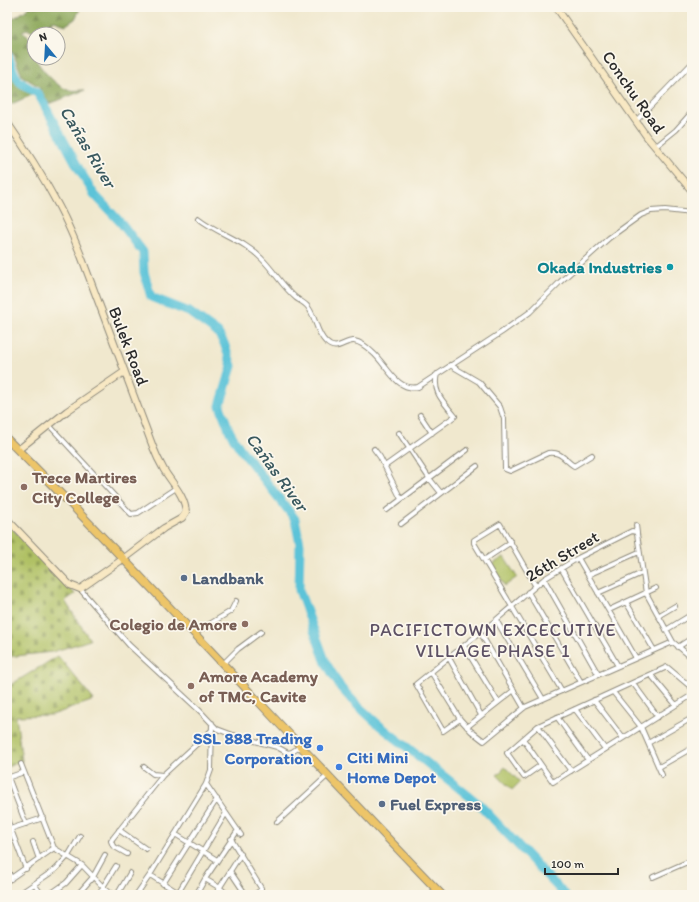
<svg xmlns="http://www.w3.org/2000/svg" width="699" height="902" viewBox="0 0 699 902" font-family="Itim,sans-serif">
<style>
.grass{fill:#b0c165;stroke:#6e7648}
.forest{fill:url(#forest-firs);stroke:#5c6942}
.cemetery{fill:url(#cemetery-stones);stroke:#6e7648}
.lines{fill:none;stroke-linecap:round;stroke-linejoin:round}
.river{stroke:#5cc3d8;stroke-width:9}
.street-casing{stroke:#8e8a7c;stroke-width:6}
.secondary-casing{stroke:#8e8a7c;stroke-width:8}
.primary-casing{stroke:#8e8a7c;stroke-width:9}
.street{stroke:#fff;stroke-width:4}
.secondary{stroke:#f8e8c3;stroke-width:6}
.primary{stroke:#edc569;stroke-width:7}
.culture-dot{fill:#0f9aa8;stroke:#fbf7ec;stroke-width:1.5}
.education-dot{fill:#8d6e63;stroke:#fbf7ec;stroke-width:1.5}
.service-dot{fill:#5c6f8a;stroke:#fbf7ec;stroke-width:1.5}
.shop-dot{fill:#3f7fe0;stroke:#fbf7ec;stroke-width:1.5}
.labels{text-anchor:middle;stroke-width:3.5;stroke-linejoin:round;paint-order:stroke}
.street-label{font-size:17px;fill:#2b2b2b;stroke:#fbf7ec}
.culture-label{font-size:17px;font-weight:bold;fill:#0d838f;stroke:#fbf7ec;text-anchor:end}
.education-label{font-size:17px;font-weight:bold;fill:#785e54;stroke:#fbf7ec;text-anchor:start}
.service-label{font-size:17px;font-weight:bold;fill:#4e5e75;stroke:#fbf7ec;text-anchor:start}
.shop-label{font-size:17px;font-weight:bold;fill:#366cbe;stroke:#fbf7ec;text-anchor:end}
.water-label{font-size:18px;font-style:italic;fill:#3a595f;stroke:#fbf7ec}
.neighbourhood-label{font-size:18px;letter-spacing:1px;fill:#5e5265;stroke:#fbf7ec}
</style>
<defs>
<pattern id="forest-firs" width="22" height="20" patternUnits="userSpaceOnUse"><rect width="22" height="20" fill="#8ca75a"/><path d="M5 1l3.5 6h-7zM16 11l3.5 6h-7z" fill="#73884b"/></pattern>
<pattern id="cemetery-stones" width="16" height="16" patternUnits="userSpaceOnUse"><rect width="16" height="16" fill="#b0c165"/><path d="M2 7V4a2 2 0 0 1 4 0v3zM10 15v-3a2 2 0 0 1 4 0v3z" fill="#8f9d53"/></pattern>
</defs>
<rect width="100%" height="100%" fill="#fbf7ec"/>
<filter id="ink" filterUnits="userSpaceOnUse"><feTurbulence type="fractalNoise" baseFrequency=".025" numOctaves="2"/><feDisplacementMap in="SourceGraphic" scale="8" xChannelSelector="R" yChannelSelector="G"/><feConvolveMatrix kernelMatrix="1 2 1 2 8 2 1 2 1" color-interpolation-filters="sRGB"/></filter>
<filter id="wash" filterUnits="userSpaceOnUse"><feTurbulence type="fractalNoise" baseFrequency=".012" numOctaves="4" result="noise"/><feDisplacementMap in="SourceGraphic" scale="16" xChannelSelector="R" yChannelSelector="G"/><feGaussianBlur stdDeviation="0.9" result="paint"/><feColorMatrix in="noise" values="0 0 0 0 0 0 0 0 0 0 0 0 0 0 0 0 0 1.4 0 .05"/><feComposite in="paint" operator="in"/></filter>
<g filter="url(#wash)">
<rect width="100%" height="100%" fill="#f0e8ce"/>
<path class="grass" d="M504 557 517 577 505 586 491 565Z
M505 767 520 782 512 790 497 775Z"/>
<path class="forest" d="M7 7 14 18 28 9V7H81L75 19 66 25 51 20 53 34H37L27 29 22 31 32 40 34 58H35C40 68 57 87 68 90 73 91 80 90 85 90L49 104 38 86 22 76 12 50 7 40Z
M7 60C14 82 15 82 34 94L7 106Z"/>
<path class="cemetery" d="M7 523 75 594 65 601 90 640 52 652 7 657Z
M58 656 94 700 52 715 16 716 22 761 7 767V687Z"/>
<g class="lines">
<path class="river" d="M7 53C10 61 14 77 20 82 26 87 33 89 39 95L79 169 94 194 122 224 143 252 144 272 151 297 189 312 218 333 224 343 232 366 220 406 230 432 239 447 295 519 300 544 299 590 326 663 341 688 357 705 379 725 479 804 565 895"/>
</g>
</g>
<g filter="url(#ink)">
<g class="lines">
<g class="street-casing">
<path id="street" d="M636 121 692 63
M655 147 676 130 692 112
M198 218C218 234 244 240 262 259 274 271 283 287 296 298 300 301 305 303 308 307 316 317 316 333 326 342 337 353 344 340 354 341 360 342 368 348 372 352 386 363 396 392 418 387L502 332 530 312 560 282 609 238 641 215 651 211 665 210 692 213
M450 365 479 382 500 407 504 419 505 469 510 471 548 453C562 451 564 460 574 466L592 455
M420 415 432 433
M49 425 131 514 138 513 176 488
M399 433 429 478 441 493
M374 449 380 457 401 499
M385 466 455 416C444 402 432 393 437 374
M387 510 467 450
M401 524 477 466
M636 525 637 533
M578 558 636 658
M484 560 511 542
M561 568 618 666
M588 575 639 552
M544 579 598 674
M535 585 500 524 474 540V543L562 691
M80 589 129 645 200 711 217 729 233 735 277 747 288 753 292 752 301 746
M528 592 581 682
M598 593 642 573
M626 602 654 650
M609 610 656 588
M658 616 675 606
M496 620 543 699
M666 630 689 616 692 617
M480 632 524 708
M195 633 231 611 236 601
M464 646 498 702
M678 647 692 638
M449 658 481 715
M224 663 238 649 261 632
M431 672 460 719 471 731 484 741 525 707 673 642 692 658
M651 675 676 705
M633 683 658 717
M613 692 641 727 662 775
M594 700 623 738
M575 709 605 749
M557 717 588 760
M460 719 443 731 416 684 496 620 544 579 578 558 632 531 636 532 637 534 646 593 673 642
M538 726 571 771
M467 727 514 690
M523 739 553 782 692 695
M648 743 692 718
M21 764 54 848 82 865 104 888 113 895
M541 765 524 777 507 753 538 726 667 667 692 688
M144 767 153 774 163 775
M659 767 692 748
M8 777 26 824
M7 778 24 772
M206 784 241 835
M7 819 26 869
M277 822 327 776
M7 830 43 818
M119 830 146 849
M175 834 217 860
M231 839 261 888V890L254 895
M33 842 39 859
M127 854 113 846 111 841 113 838 163 775 212 730
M688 862 692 872
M7 867 11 879
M230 871 246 895
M150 875 182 895
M653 877 692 860
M205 879 220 888 228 895
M7 881 54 848
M34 884 42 895
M163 884 217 799
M103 887 116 866
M178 893 226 813
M18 895 56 869 68 856 80 836
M49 895 66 883 82 865
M77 895 93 877 105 855
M97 895 104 888
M117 895 130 873
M136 895 150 875 206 784 211 770 212 723
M196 895 205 879 238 830
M215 895 241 854"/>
</g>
<g class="secondary-casing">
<path id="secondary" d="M556 7 647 137 692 191
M7 122C25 148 42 175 57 203 66 219 73 236 80 253L153 447C156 455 160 463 164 470 172 483 185 496 186 512L182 518 164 528 123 559 80 589 70 585 7 519
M18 450 67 411 124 372"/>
</g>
<g class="primary-casing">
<path id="primary" d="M7 439C155 588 296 744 442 895"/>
</g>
<use href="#street" class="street"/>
<use href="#secondary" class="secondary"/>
<use href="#primary" class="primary"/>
</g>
</g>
<circle class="culture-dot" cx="670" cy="267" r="4"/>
<g class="education-dot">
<circle cx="24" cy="487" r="4"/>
<circle cx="245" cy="624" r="4"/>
<circle cx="191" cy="686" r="4"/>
</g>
<g class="service-dot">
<circle cx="184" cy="578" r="4"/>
<circle cx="382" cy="804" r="4"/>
</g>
<g class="shop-dot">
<circle cx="320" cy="748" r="4"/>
<circle cx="339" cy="767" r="4"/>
</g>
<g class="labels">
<g class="street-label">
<text transform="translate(634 92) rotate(55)" y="6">Conchu Road</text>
<text transform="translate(129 346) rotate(69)" y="6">Bulek Road</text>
<text transform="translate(562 556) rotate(-31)" y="6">26th Street</text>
</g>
<g class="culture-label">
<text x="662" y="273">Okada Industries</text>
</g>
<g class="education-label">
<text x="32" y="483">Trece Martires<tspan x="32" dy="20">City College</tspan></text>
<text x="237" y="630" text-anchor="end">Colegio de Amore</text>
<text x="199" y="682">Amore Academy<tspan x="199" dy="20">of TMC, Cavite</tspan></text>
</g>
<g class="service-label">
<text x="192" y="584">Landbank</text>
<text x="390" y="810">Fuel Express</text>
</g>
<g class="shop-label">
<text x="312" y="744">SSL 888 Trading<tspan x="312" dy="20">Corporation</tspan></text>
<text x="347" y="763" text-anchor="start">Citi Mini<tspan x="347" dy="20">Home Depot</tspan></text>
</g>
<g class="water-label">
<text transform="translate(88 147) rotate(59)" y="6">Cañas River</text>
<text transform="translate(277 472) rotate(54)" y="6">Cañas River</text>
</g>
<g class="neighbourhood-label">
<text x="493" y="636">PACIFICTOWN EXCECUTIVE<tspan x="493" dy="21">VILLAGE PHASE 1</tspan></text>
</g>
</g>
<rect width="699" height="902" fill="none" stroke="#fbf7ec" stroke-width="24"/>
<g transform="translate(46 46) rotate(342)"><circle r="19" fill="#fbf7ec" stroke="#a8a59f"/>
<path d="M0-3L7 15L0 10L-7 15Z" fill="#1f6fb2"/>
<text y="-6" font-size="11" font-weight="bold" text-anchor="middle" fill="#2b2b2b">N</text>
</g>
<path d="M545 868v6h73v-6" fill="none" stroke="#2b2b2b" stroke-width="2"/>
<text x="551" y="868" font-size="12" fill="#2b2b2b" stroke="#fbf7ec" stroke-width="3" paint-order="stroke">100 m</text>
</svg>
